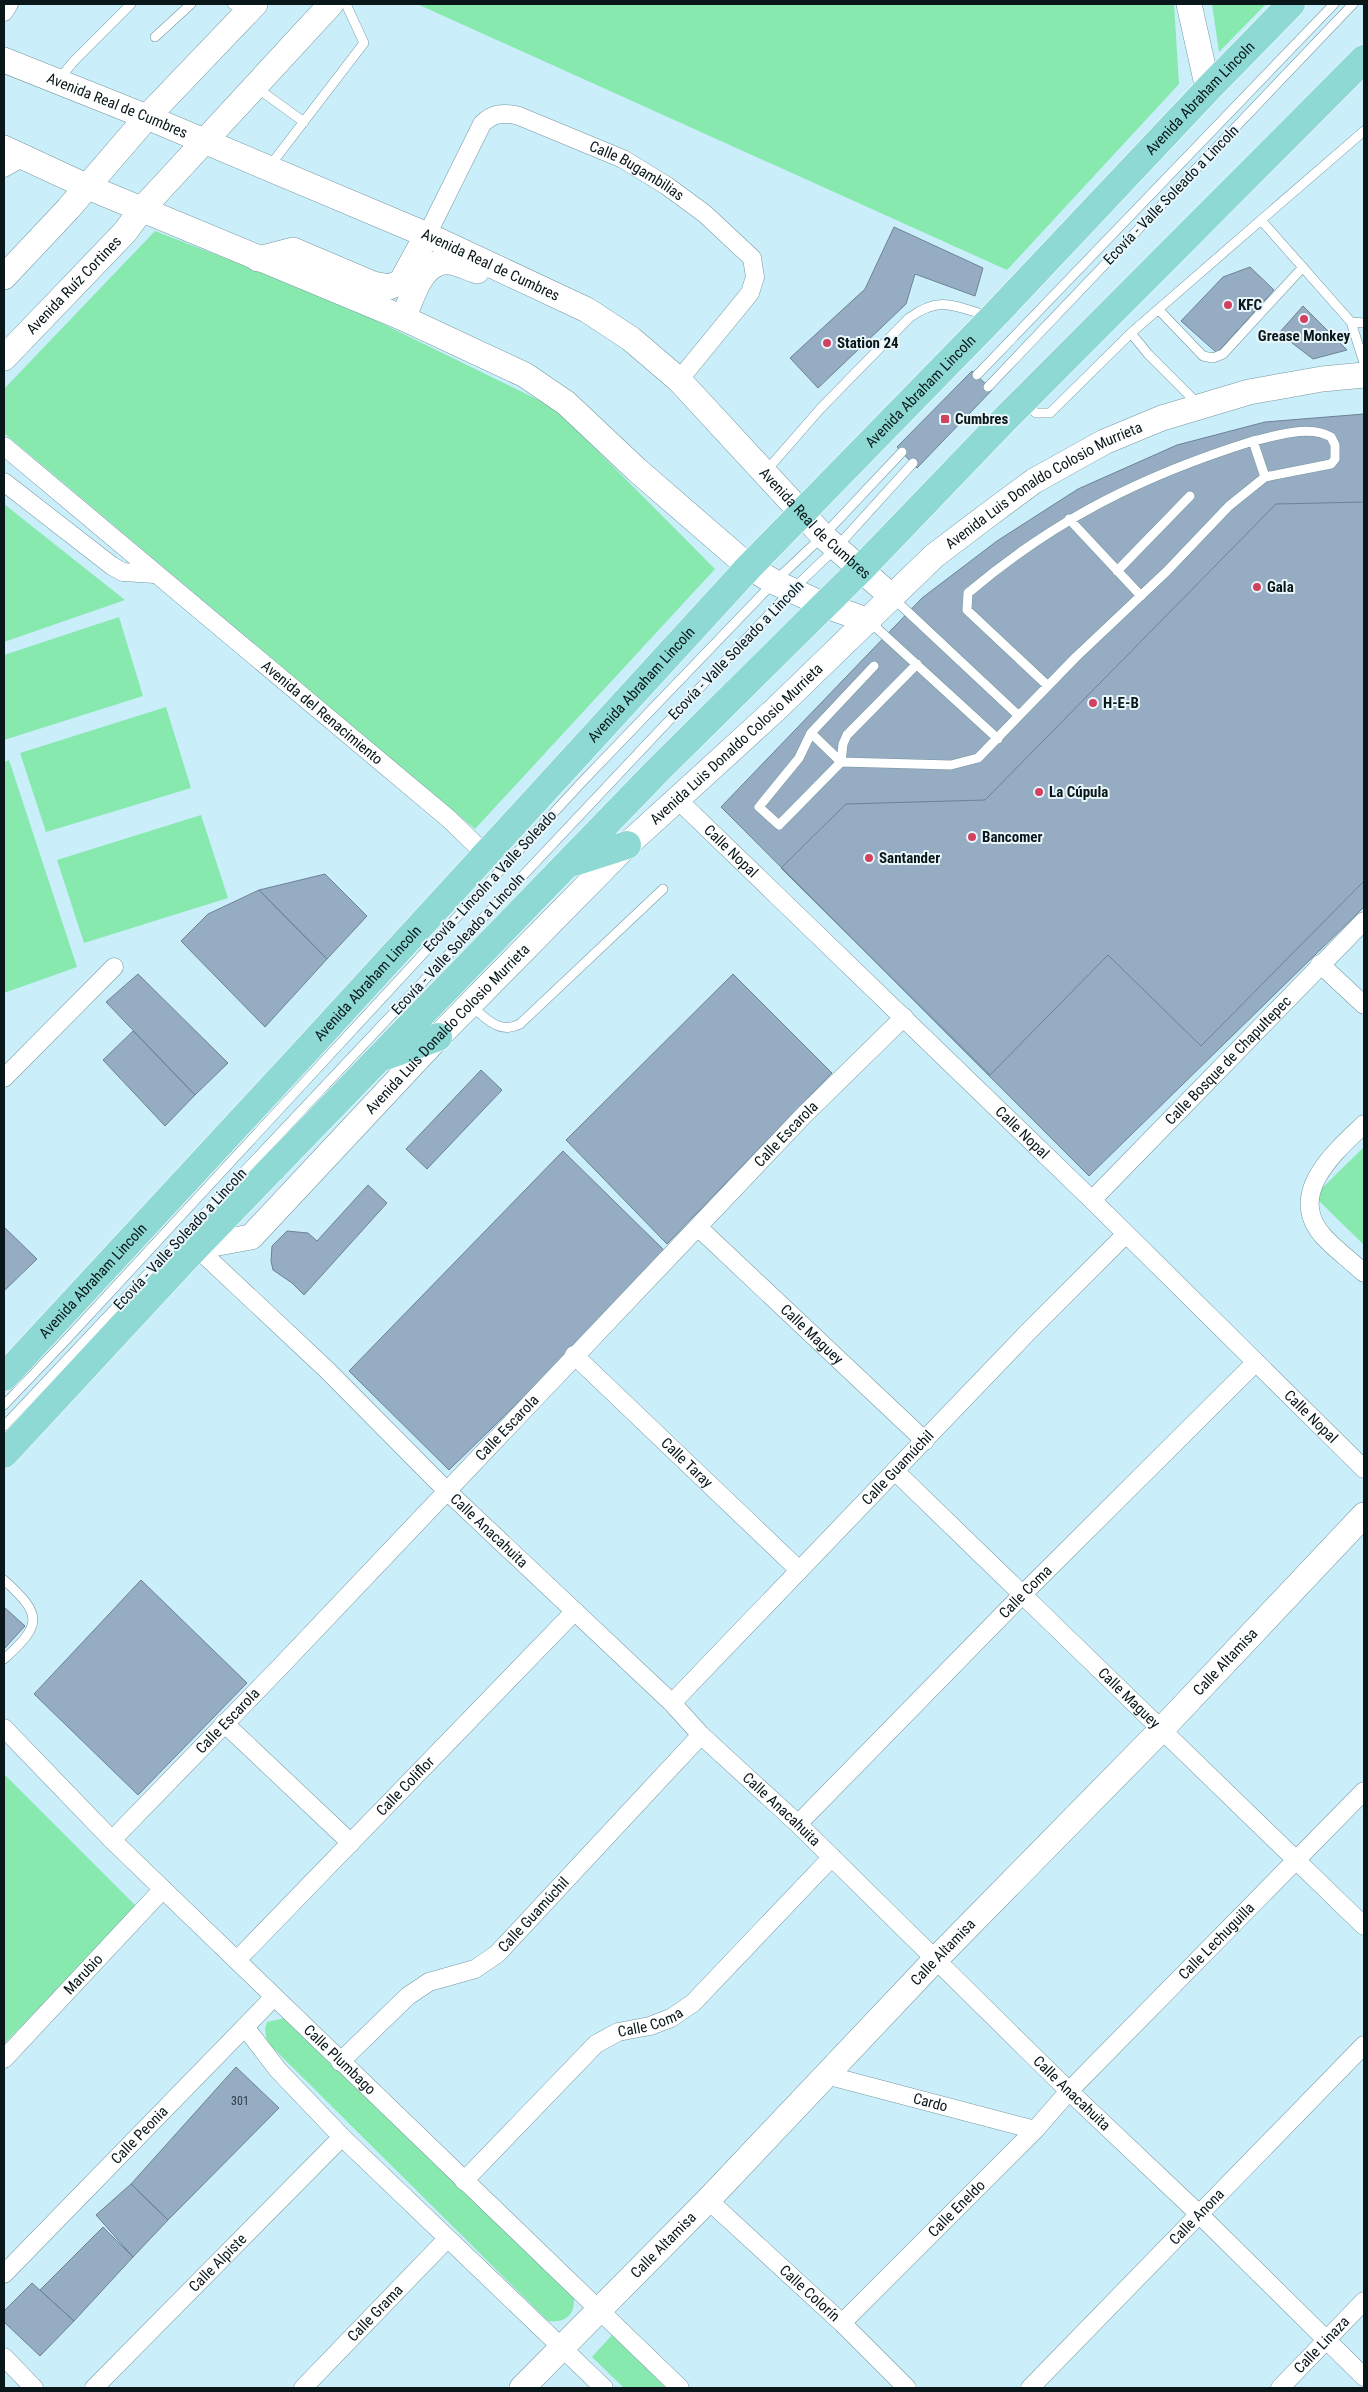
<svg xmlns="http://www.w3.org/2000/svg" width="1368" height="2392" viewBox="0 0 1368 2392" font-family="'Roboto Condensed',sans-serif">
<style>
.green{fill:#88e9af}
.building{fill:#96acc2;stroke:#6d8297}
.lines{fill:none;stroke-linecap:round;stroke-linejoin:round}
.lane-casing{stroke:#7597a1;stroke-width:10}
.street-casing{stroke:#7597a1;stroke-width:19}
.secondary-casing{stroke:#7597a1;stroke-width:26}
.primary-casing{stroke:#fff;stroke-width:29}
.lane{stroke:#fff;stroke-width:9}
.street{stroke:#fff;stroke-width:18}
.secondary{stroke:#fff;stroke-width:25}
.primary{stroke:#8ed9d3;stroke-width:28}
.poi-dot{fill:#d24260;stroke:#e9f7fc;stroke-width:2}
.labels{text-anchor:middle;stroke-width:4;stroke-linejoin:round;paint-order:stroke}
.number-label{font-size:12px;fill:#2c3c45}
.street-label{font-size:15px;fill:#09171b;stroke:#e9f7fc}
.poi-label{font-size:15px;font-weight:bold;fill:#09171b;stroke:#e9f7fc;text-anchor:start}
</style>
<rect width="100%" height="100%" fill="#caeefa"/>
<path class="green" d="M417 4H1174L1179 84 1007 270Z
M1212 4H1266L1219 52Z
M155 231 336 301 555 408 715 569 475 829 4 433V389Z
M4 504 125 600 4 642Z
M119 617 143 696 4 740V655Z
M166 707 191 788 46 832 20 753Z
M9 760 77 967 4 993V762Z
M201 815 228 898 84 943 57 860Z
M1364 1147V1245L1314 1196Z
M4 1774 137 1907 4 2044Z
M285 2018 574 2297C575 2315 566 2323 548 2321L267 2042 265 2029 267 2022Z
M612 2335 666 2388H624L592 2357Z"/>
<path class="building" d="M894 227 983 268 975 296 915 274 906 304 818 388 790 358 865 289Z
M1250 267 1274 290 1217 353 1181 321 1223 277Z
M1303 306 1347 350 1313 359 1279 333Z
M972 371 992 390 917 468 897 447Z
M1364 414V907L1089 1176 721 807 922 598 997 541 1078 489 1177 445 1265 422Z
M1364 502V881L1201 1046 1108 955 990 1075 781 868 846 804 985 800 1276 504Z
M325 874 367 916 327 959 259 890Z
M259 890 327 959 265 1027 181 941 208 914Z
M138 974 228 1063 195 1095 106 1002Z
M733 974 832 1073 667 1244 566 1140Z
M133 1031 195 1095 165 1126 103 1060Z
M481 1070 502 1090 427 1169 406 1149Z
M563 1151 669 1255 449 1470 349 1371Z
M368 1185 387 1203 304 1295 292 1283 273 1270 271 1261 272 1246 287 1231 308 1233 317 1241Z
M4 1227 37 1259 4 1291Z
M141 1580 247 1683 138 1795 34 1694Z
M4 1607 25 1626 4 1649Z
M236 2067 279 2108 168 2220 131 2184Z
M131 2184 168 2220 133 2257 96 2215Z
M103 2227 133 2257 74 2321 40 2290Z
M32 2283 74 2321 40 2356 4 2322V2311Z"/>
<g class="lines">
<g class="lane-casing">
<path id="lane" d="M232 4 246 10
M155 37 191 4
M59 79 74 61 131 4
M257 88 304 122
M269 167 364 43 346 4
M1261 220 1364 131
M1159 310 1203 356 1213 358 1223 354 1303 267
M1351 322 1364 323
M977 375 1334 4
M988 387 1353 4
M1025 404 1036 413H1050L1131 333
M1198 404 1148 354 1131 333 1261 220 1351 322 1364 363
M1253 441C1276 436 1310 424 1331 437L1335 445V459L1331 464 1265 477
M766 471 821 408 909 318C940 295 954 306 988 316
M1069 519 1141 596
M1117 571 1190 496
M893 598 1019 716
M869 621 998 739
M874 666 811 733 841 762 951 765 978 758 1076 657 1167 571 1229 506 1265 477 1253 441C1144 475 1055 519 968 593L967 610 1048 686
M811 733 799 758 759 807 779 825 841 762 843 744 847 735 917 664
M470 1005C486 1018 499 1035 520 1024L663 889
M4 1405 67 1339 582 782 774 582 823 536 902 452
M4 1426 793 589 836 548 913 463
M4 1580C43 1615 42 1625 4 1659"/>
</g>
<g class="street-casing">
<g id="street">
<path d="M4 12 9 4"/>
<path d="M4 168 25 156"/>
<path id="s1" d="M427 235 482 124C493 113 503 112 519 116L623 159 667 186 705 214 752 258 755 277 750 293 679 380"/>
<path id="s2" d="M4 446 449 819 485 854"/>
<path d="M4 482 112 566 123 572 155 574"/>
<path id="s3" d="M677 799 1092 1200 1364 1469"/>
<path d="M1320 964 1364 1005"/>
<path d="M4 1078 114 967"/>
<path d="M1364 1124C1335 1152 1285 1194 1324 1237 1336 1250 1351 1261 1364 1273"/>
<path id="s4" d="M1092 1200 1364 921"/>
<path id="s5" d="M699 1228 925 1441"/>
<path id="s6" d="M196 1247 326 1369 447 1491 672 1703 701 1735 798 1824 1069 2091 1200 2215 1364 2377"/>
<path id="s7" d="M574 1355 799 1570"/>
<path id="s8" d="M895 1471 1364 1926"/>
<path id="s9" d="M672 1703 1028 1332 1126 1234"/>
<path d="M224 1723 351 1843"/>
<path id="s10" d="M4 1728 112 1840 680 2388"/>
<path id="s11" d="M798 1824 1023 1594 1256 1362"/>
<path id="s12" d="M112 1840 280 1667 804 1115 904 1017"/>
<path id="s13" d="M237 1960 575 1611"/>
<path d="M245 2027 278 2070 342 2137 604 2388"/>
<path id="s14" d="M4 2059 163 1889"/>
<path id="s15" d="M340 2062 408 1996 429 1982 475 1969 497 1954 701 1735"/>
<path id="s16" d="M826 2075 1035 2130"/>
<path id="s17" d="M464 2181 596 2044 618 2032 650 2026 671 2018 693 2003 832 1857"/>
<path id="s18" d="M708 2200 842 2323 907 2388"/>
<path id="s19" d="M4 2274 274 1997"/>
<path id="s20" d="M842 2323 1035 2130 1069 2091 1364 1791"/>
<path d="M4 2357 34 2388"/>
<path id="s21" d="M94 2388 342 2137"/>
<path id="s22" d="M303 2388 447 2239"/>
<path id="s23" d="M1030 2388 1364 2045"/>
<path id="s24" d="M1280 2388 1364 2301"/>
</g>
</g>
<g class="secondary-casing">
<g id="secondary">
<path d="M1189 4 1208 89"/>
<path id="s25" d="M4 60 147 117 427 235 587 310 631 339 679 380 823 536 892 597"/>
<path d="M4 148 88 187 403 318 525 375 566 403 637 470 749 567 774 582 824 605 869 621"/>
<path d="M258 259 293 250 373 284 389 287 401 282 427 235"/>
<path d="M4 277 68 209 147 117 255 4"/>
<path d="M403 318C413 297 421 259 450 262 459 263 468 268 477 271"/>
<path id="s26" d="M4 358 125 232 142 209 331 4"/>
<path id="s27" d="M196 1247 251 1237 438 1037 627 845 775 710 934 556 988 515 1034 481 1104 442 1162 418 1249 392 1322 379 1364 375"/>
<path id="s28" d="M522 2388 708 2200 935 1960 1162 1729 1364 1515"/>
</g>
</g>
<g class="primary-casing">
<g id="primary">
<path d="M571 863 627 845"/>
<path d="M385 1056 438 1037"/>
<path id="s29" d="M4 1377 302 1055 749 567 993 317 1208 89 1291 4"/>
<path d="M4 1454 196 1247 657 771 861 569 1009 415 1364 59"/>
</g>
</g>
<use href="#lane" class="lane"/>
<use href="#street" class="street"/>
<use href="#secondary" class="secondary"/>
<use href="#primary" class="primary"/>
</g>
<g class="poi-dot">
<circle cx="1228" cy="305" r="5"/>
<circle cx="1304" cy="319" r="5"/>
<circle cx="827" cy="343" r="5"/>
<rect x="940" y="414" width="10" height="10" rx="2.5"/>
<circle cx="1257" cy="587" r="5"/>
<circle cx="1093" cy="703" r="5"/>
<circle cx="1039" cy="792" r="5"/>
<circle cx="972" cy="837" r="5"/>
<circle cx="869" cy="858" r="5"/>
</g>
<g class="labels">
<g class="number-label">
<text x="240" y="2105">301</text>
</g>
<g class="street-label">
<text dy="5" stroke="none"><textPath href="#s29" startOffset="1751">Avenida Abraham Lincoln</textPath></text>
<text dy="5" stroke="none"><textPath href="#s25" startOffset="122">Avenida Real de Cumbres</textPath></text>
<text dy="5" stroke="none"><textPath href="#s1" startOffset="294">Calle Bugambilias</textPath></text>
<text transform="translate(1171 195) rotate(-46)" y="5">Ecovía - Valle Soleado a Lincoln</text>
<text dy="5" stroke="none"><textPath href="#s25" startOffset="528">Avenida Real de Cumbres</textPath></text>
<text dy="5" stroke="none"><textPath href="#s26" startOffset="101">Avenida Ruíz Cortines</textPath></text>
<text dy="5" stroke="none"><textPath href="#s29" startOffset="1346">Avenida Abraham Lincoln</textPath></text>
<text dy="5" stroke="none"><textPath href="#s27" startOffset="1152">Avenida Luis Donaldo Colosio Murrieta</textPath></text>
<text dy="5" stroke="none"><textPath href="#s25" startOffset="948">Avenida Real de Cumbres</textPath></text>
<text transform="translate(736 650) rotate(-46)" y="5">Ecovía - Valle Soleado a Lincoln</text>
<text dy="5" stroke="none"><textPath href="#s29" startOffset="941">Avenida Abraham Lincoln</textPath></text>
<text dy="5" stroke="none"><textPath href="#s2" startOffset="415">Avenida del Renacimiento</textPath></text>
<text dy="5" stroke="none"><textPath href="#s27" startOffset="748">Avenida Luis Donaldo Colosio Murrieta</textPath></text>
<text dy="5" stroke="none"><textPath href="#s3" startOffset="75">Calle Nopal</textPath></text>
<text transform="translate(490 881) rotate(-47)" y="5">Ecovía - Lincoln a Valle Soleado</text>
<text transform="translate(458 944) rotate(-47)" y="5">Ecovía - Valle Soleado a Lincoln</text>
<text dy="5" stroke="none"><textPath href="#s29" startOffset="536">Avenida Abraham Lincoln</textPath></text>
<text dy="5" stroke="none"><textPath href="#s27" startOffset="342">Avenida Luis Donaldo Colosio Murrieta</textPath></text>
<text dy="5" stroke="none"><textPath href="#s4" startOffset="195">Calle Bosque de Chapultepec</textPath></text>
<text dy="5" stroke="none"><textPath href="#s3" startOffset="480">Calle Nopal</textPath></text>
<text dy="5" stroke="none"><textPath href="#s12" startOffset="976">Calle Escarola</textPath></text>
<text transform="translate(180 1239) rotate(-47)" y="5">Ecovía - Valle Soleado a Lincoln</text>
<text dy="5" stroke="none"><textPath href="#s29" startOffset="131">Avenida Abraham Lincoln</textPath></text>
<text dy="5" stroke="none"><textPath href="#s5" startOffset="155">Calle Maguey</textPath></text>
<text dy="5" stroke="none"><textPath href="#s3" startOffset="885">Calle Nopal</textPath></text>
<text dy="5" stroke="none"><textPath href="#s12" startOffset="571">Calle Escarola</textPath></text>
<text dy="5" stroke="none"><textPath href="#s7" startOffset="156">Calle Taray</textPath></text>
<text dy="5" stroke="none"><textPath href="#s9" startOffset="326">Calle Guamúchil</textPath></text>
<text dy="5" stroke="none"><textPath href="#s6" startOffset="408">Calle Anacahuita</textPath></text>
<text dy="5" stroke="none"><textPath href="#s11" startOffset="325">Calle Coma</textPath></text>
<text dy="5" stroke="none"><textPath href="#s28" startOffset="1011">Calle Altamisa</textPath></text>
<text dy="5" stroke="none"><textPath href="#s8" startOffset="326">Calle Maguey</textPath></text>
<text dy="5" stroke="none"><textPath href="#s12" startOffset="166">Calle Escarola</textPath></text>
<text dy="5" stroke="none"><textPath href="#s13" startOffset="242">Calle Coliflor</textPath></text>
<text dy="5" stroke="none"><textPath href="#s6" startOffset="812">Calle Anacahuita</textPath></text>
<text dy="5" stroke="none"><textPath href="#s15" startOffset="248">Calle Guamúchil</textPath></text>
<text dy="5" stroke="none"><textPath href="#s20" startOffset="535">Calle Lechuguilla</textPath></text>
<text dy="5" stroke="none"><textPath href="#s28" startOffset="606">Calle Altamisa</textPath></text>
<text dy="5" stroke="none"><textPath href="#s14" startOffset="116">Marubio</textPath></text>
<text dy="5" stroke="none"><textPath href="#s17" startOffset="249">Calle Coma</textPath></text>
<text dy="5" stroke="none"><textPath href="#s10" startOffset="472">Calle Plumbago</textPath></text>
<text dy="5" stroke="none"><textPath href="#s6" startOffset="1218">Calle Anacahuita</textPath></text>
<text dy="5" stroke="none"><textPath href="#s16" startOffset="108">Cardo</textPath></text>
<text dy="5" stroke="none"><textPath href="#s19" startOffset="194">Calle Peonia</textPath></text>
<text dy="5" stroke="none"><textPath href="#s20" startOffset="162">Calle Eneldo</textPath></text>
<text dy="5" stroke="none"><textPath href="#s23" startOffset="239">Calle Anona</textPath></text>
<text dy="5" stroke="none"><textPath href="#s28" startOffset="201">Calle Altamisa</textPath></text>
<text dy="5" stroke="none"><textPath href="#s21" startOffset="176">Calle Alpiste</textPath></text>
<text dy="5" stroke="none"><textPath href="#s18" startOffset="138">Calle Colorín</textPath></text>
<text dy="5" stroke="none"><textPath href="#s22" startOffset="104">Calle Grama</textPath></text>
<text dy="5" stroke="none"><textPath href="#s24" startOffset="60">Calle Linaza</textPath></text>
</g>
<g class="poi-label">
<text x="1238" y="310">KFC</text>
<text x="1304" y="341" text-anchor="middle">Grease Monkey</text>
<text x="837" y="348">Station 24</text>
<text x="955" y="424">Cumbres</text>
<text x="1267" y="592">Gala</text>
<text x="1103" y="708">H-E-B</text>
<text x="1049" y="797">La Cúpula</text>
<text x="982" y="842">Bancomer</text>
<text x="879" y="863">Santander</text>
</g>
</g>
<rect width="1368" height="2392" fill="none" stroke="#09171b" stroke-width="10"/>
</svg>
